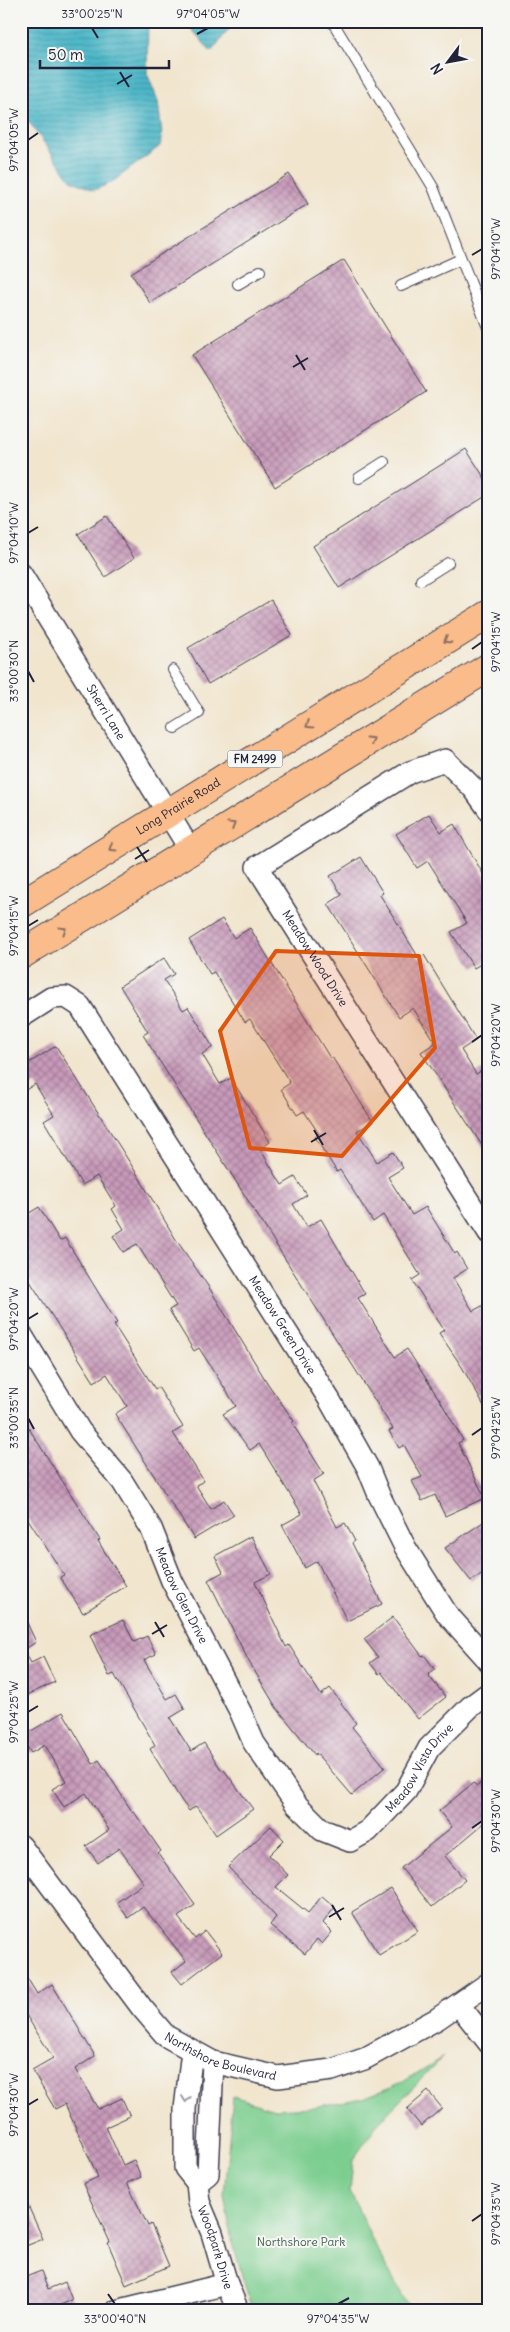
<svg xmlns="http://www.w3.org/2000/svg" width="510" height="2332" viewBox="0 0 510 2332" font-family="Delius,sans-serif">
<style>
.park{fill:#7cce8f;stroke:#4f7865}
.water{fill:url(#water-rules);stroke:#376c82}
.building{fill:url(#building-cross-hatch)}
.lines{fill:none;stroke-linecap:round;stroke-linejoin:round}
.lane-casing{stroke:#413f51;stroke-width:12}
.street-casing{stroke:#413f51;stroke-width:24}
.primary-casing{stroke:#413f51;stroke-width:30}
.lane{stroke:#fff;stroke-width:10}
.street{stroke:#fff;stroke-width:21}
.primary{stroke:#f9bc8a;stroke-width:28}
.oneway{stroke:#8e6f62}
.oneway2{stroke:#9c9ca7}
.marked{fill:#de560e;fill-opacity:0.2;stroke:#de560e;stroke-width:4;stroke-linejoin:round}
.ticks{fill:none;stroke:#22223b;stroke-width:2}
.labels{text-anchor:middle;stroke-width:4;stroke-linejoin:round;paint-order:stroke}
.shield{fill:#f6f6f2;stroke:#626272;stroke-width:1}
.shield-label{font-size:11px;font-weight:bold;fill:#22223b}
.street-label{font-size:12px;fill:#22223b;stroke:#f6f6f2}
.park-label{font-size:12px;fill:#425e58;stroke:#f6f6f2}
.neatline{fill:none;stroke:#22223b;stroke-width:2}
.ticks-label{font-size:12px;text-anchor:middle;fill:#22223b}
</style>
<defs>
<pattern id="water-rules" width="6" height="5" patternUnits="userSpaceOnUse" patternTransform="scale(1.25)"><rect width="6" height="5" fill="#4cb7c8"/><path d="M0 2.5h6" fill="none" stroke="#3f94a4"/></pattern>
<pattern id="building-cross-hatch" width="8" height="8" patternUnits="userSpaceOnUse" patternTransform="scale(1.25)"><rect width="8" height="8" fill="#c89ab9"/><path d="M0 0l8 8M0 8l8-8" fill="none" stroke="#a27d98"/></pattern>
</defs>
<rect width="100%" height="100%" fill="#f6f6f2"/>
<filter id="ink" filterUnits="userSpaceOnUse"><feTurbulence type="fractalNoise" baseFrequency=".02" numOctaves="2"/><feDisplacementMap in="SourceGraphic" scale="10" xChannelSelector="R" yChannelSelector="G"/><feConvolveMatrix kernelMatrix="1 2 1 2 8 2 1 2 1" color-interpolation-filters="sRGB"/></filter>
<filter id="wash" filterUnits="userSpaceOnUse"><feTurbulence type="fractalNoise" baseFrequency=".0096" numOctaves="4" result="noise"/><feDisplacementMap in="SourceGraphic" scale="20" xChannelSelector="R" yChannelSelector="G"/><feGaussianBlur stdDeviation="1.12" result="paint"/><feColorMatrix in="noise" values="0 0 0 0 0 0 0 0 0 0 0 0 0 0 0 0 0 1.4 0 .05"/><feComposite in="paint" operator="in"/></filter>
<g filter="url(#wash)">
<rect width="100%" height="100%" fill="#f1e5ce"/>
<path class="park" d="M443 2057 378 2123 353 2160 350 2191 373 2242 411 2311H252L231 2236 224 2194 233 2096 275 2109 313 2107 363 2098 403 2082Z"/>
<path class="water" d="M21 21H148L147 73 158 101 162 134 160 146 111 183 94 190 71 180 21 111Z
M185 21H231L233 24 211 52Z"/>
<g id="blocks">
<path class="building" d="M289 174 308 204 150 303 131 273Z
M344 260 426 392 275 487 192 355Z
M466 449 489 485V494L339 588 313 546Z
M107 516 134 558 105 577 78 534Z
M271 600 292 635 208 684 188 648Z
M429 814 441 832 454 824 489 884V959L474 968 451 932 467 923 428 861 417 868 396 834Z
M361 857 383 893 380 895 419 958 424 955 476 1040 461 1050 476 1074 489 1066V1156L421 1052 435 1043 413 1008 399 1017 328 904 342 895 330 876Z
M222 919 234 938 250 928 330 1058 332 1057 373 1122 357 1131 377 1162 393 1152 403 1168 388 1177 412 1215 426 1207 455 1254 457 1252 467 1269 453 1278 473 1311 489 1302V1323L482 1328 489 1339V1415L462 1367 439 1333 444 1330 412 1280 420 1275 383 1215 373 1222 340 1170 337 1172 315 1137 319 1134 304 1111 297 1115 281 1089 290 1083 250 1019 245 1022 214 972 210 974 189 940Z
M164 958 174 974 164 980 183 1010 188 1007 213 1047 202 1054 220 1084 231 1078 270 1142 260 1149 282 1185 295 1177 307 1195 293 1204 307 1227 321 1219 365 1294 358 1298 395 1357 407 1349 441 1402 463 1440 458 1443 485 1498 445 1516 435 1495 422 1501 412 1481 422 1477 404 1445 399 1448 389 1431 393 1429 143 1035 148 1032 120 986Z
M56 1046 137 1174 175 1238 208 1286 268 1384 294 1421 292 1423 324 1474 313 1481 337 1527 345 1523 355 1541 352 1543 382 1604 347 1621 317 1561 305 1568 282 1525 302 1514 259 1444 250 1450 223 1414 236 1406 199 1348 194 1351 169 1310 176 1306 137 1244 123 1252 113 1236 124 1229 112 1209 116 1206 97 1176 82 1185 44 1121 54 1115 35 1084 21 1093V1068Z
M39 1207 60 1241 65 1238 117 1323 114 1325 155 1389 158 1387 183 1427 173 1433 204 1481 196 1485 211 1509 224 1500 234 1515 194 1539 115 1414 127 1406 107 1374 94 1382 21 1267V1218Z
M21 1416 100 1540 98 1541 126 1586 83 1613 60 1577 64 1575 26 1516 21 1520Z
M489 1518V1569L471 1581 445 1548Z
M251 1536 271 1574 255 1582 286 1647 289 1645 321 1695 330 1688 356 1723 352 1727 385 1767 352 1795 316 1753 315 1755 276 1707 248 1660 208 1580 223 1572 215 1556Z
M21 1610 36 1642 24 1650 31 1663 43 1657 55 1682 21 1698Z
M393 1617 422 1656 424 1655 435 1669 428 1675 446 1697 418 1719 381 1672 379 1674 370 1663 378 1657 364 1639Z
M123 1620 134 1642 147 1636 156 1654 144 1660 167 1699 176 1694 185 1709 170 1718 191 1751 204 1743 222 1771 224 1770 253 1809 216 1835 196 1806 189 1811 181 1800 150 1749 155 1745 114 1674 109 1676 90 1635Z
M63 1712 93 1764 99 1760 133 1813 134 1812 161 1851 158 1853 195 1905 178 1917 195 1939 205 1931 222 1953 182 1984 172 1972 186 1961 161 1929 143 1907 128 1918 117 1902 144 1883 119 1848 98 1863 86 1846 109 1830 86 1793 64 1807 52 1789 66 1781 45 1745 31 1753 21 1737Z
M489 1776V1819L445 1856 465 1880 432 1907 401 1868 452 1827 439 1811 473 1783 477 1786Z
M271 1826 284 1840 269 1855 288 1875 276 1887 308 1913 322 1896 335 1907 323 1923 332 1932 322 1944 317 1939 305 1954 270 1925 276 1917 228 1867Z
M391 1888 418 1931 379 1955 352 1912Z
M21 1968 37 1994 52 1984 95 2056 75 2069 98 2109 122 2098 130 2116 106 2127 123 2165 134 2160 141 2177 127 2183 148 2226 151 2224 169 2266 126 2285 108 2243 110 2242 83 2184 98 2177 65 2104 55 2109 32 2070 53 2058 21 2007Z
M428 2091 442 2108 421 2126 407 2109Z
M21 2190 43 2239 21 2248Z
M41 2271 48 2289 65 2282 72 2300 47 2311H21V2279Z"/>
</g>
</g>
<g filter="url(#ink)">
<use href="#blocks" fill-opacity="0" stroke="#413f51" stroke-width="1"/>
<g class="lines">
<g class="lane-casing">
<path id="lane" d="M332 21 433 187 489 330
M238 284 260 271
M401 286 461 259
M359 478 384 462
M421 580 448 563
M173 670 199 713 175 728"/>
</g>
<g class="street-casing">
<g id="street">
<path id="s1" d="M21 574 191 851"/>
<path id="s2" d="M489 810 474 789 445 760 410 772 257 867 489 1233"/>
<path id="s3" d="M21 1017 51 998 66 997 80 1006 329 1399 368 1468 379 1495 405 1547 447 1614 489 1661"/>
<path id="s4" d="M21 1334 80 1431 122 1481 151 1528 172 1581 241 1713 254 1743 296 1804 322 1830 350 1841 368 1831 406 1791 429 1748 470 1707 489 1693"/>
<path id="s5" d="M21 1846 142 2008 166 2036 213 2062 278 2077 332 2070 364 2059 437 2019 489 1983"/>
<path d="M459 2005 489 2043"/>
<path id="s6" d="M192 2051 185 2109V2168L197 2183 199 2202 212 2233 227 2284 238 2311"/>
<path d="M197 2183 208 2174 213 2062"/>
<path d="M116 2311 227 2284"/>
</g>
</g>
<g class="primary-casing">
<g id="primary">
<path id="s7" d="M21 904 489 614"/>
<path d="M21 955 489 667"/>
</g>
</g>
<use href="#lane" class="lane"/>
<use href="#street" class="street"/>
<use href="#primary" class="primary"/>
</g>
<defs><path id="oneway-chevron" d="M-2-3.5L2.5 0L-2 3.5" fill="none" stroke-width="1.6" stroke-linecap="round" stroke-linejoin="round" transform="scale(1.25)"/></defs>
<g class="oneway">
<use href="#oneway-chevron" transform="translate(447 640) rotate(148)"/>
<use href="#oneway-chevron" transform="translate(309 725) rotate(148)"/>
<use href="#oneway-chevron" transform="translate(371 740) rotate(-32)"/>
<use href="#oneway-chevron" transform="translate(232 825) rotate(-32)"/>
<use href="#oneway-chevron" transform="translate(112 848) rotate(148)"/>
<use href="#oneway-chevron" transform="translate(63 930) rotate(-32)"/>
</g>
<use class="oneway2" href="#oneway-chevron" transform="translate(186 2099) rotate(97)"/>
</g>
<path class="marked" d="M276 951 419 956 435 1048 342 1156 250 1148 220 1031Z"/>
<path class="ticks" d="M92 28 98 38M197 34 208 28M120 72 129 87M117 84 132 75M28 140 38 133M472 255 482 249M296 355 305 370M293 367 308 358M28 533 38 527M472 649 482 642M28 671 34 682M137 847 147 862M135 859 149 850M28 926 38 920M472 1042 482 1035M314 1130 323 1145M311 1142 326 1133M28 1319 38 1313M28 1418 34 1429M472 1435 482 1428M155 1622 164 1637M152 1634 167 1625M28 1712 38 1706M472 1828 482 1821M332 1905 341 1920M329 1917 344 1908M28 2105 38 2099M472 2221 482 2214M108 2294 115 2304M338 2304 349 2298"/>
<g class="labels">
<rect class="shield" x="227.5" y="750.5" width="55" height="17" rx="4"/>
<g class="shield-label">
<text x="255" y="763">FM 2499</text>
</g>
<g class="street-label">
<text dy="4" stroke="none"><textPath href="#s1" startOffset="162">Sherri Lane</textPath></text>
<text dy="4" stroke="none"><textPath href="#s7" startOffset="185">Long Prairie Road</textPath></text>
<text dy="4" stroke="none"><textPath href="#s2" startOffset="392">Meadow Wood Drive</textPath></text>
<text dy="4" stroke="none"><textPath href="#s3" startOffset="445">Meadow Green Drive</textPath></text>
<text dy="4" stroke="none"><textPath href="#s4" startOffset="308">Meadow Glen Drive</textPath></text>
<text dy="4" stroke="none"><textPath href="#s4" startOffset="716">Meadow Vista Drive</textPath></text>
<text dy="4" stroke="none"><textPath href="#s5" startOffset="298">Northshore Boulevard</textPath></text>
<text dy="4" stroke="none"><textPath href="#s6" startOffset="204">Woodpark Drive</textPath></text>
</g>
<g class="park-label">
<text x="301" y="2246">Northshore Park</text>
</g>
</g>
<rect width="510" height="2332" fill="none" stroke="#f6f6f2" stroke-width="55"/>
<g transform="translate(448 62) rotate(238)" stroke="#f6f6f2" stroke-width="4" paint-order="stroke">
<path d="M0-4L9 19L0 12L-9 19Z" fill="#22223b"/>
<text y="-8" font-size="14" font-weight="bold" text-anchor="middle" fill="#22223b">N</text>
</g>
<path d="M40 60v8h129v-8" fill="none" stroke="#22223b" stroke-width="2.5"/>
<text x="48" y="60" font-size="15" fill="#22223b" stroke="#f6f6f2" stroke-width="4" paint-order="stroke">50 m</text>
<rect x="28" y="28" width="454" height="2276" class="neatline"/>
<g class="ticks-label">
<text x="92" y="18">33°00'25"N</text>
<text x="208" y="18">97°04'05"W</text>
<text transform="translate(14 140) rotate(-90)" y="4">97°04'05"W</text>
<text transform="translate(496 249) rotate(-90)" y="4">97°04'10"W</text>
<text transform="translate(14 533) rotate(-90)" y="4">97°04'10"W</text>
<text transform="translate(496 642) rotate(-90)" y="4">97°04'15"W</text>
<text transform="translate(14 671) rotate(-90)" y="4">33°00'30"N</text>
<text transform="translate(14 926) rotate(-90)" y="4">97°04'15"W</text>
<text transform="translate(496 1035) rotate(-90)" y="4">97°04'20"W</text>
<text transform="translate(14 1319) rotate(-90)" y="4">97°04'20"W</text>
<text transform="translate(14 1418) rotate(-90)" y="4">33°00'35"N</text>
<text transform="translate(496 1428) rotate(-90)" y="4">97°04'25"W</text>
<text transform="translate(14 1712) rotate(-90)" y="4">97°04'25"W</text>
<text transform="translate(496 1821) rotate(-90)" y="4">97°04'30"W</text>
<text transform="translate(14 2105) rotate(-90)" y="4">97°04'30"W</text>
<text transform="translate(496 2214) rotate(-90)" y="4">97°04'35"W</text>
<text x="115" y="2323">33°00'40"N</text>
<text x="338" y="2323">97°04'35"W</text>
</g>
</svg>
